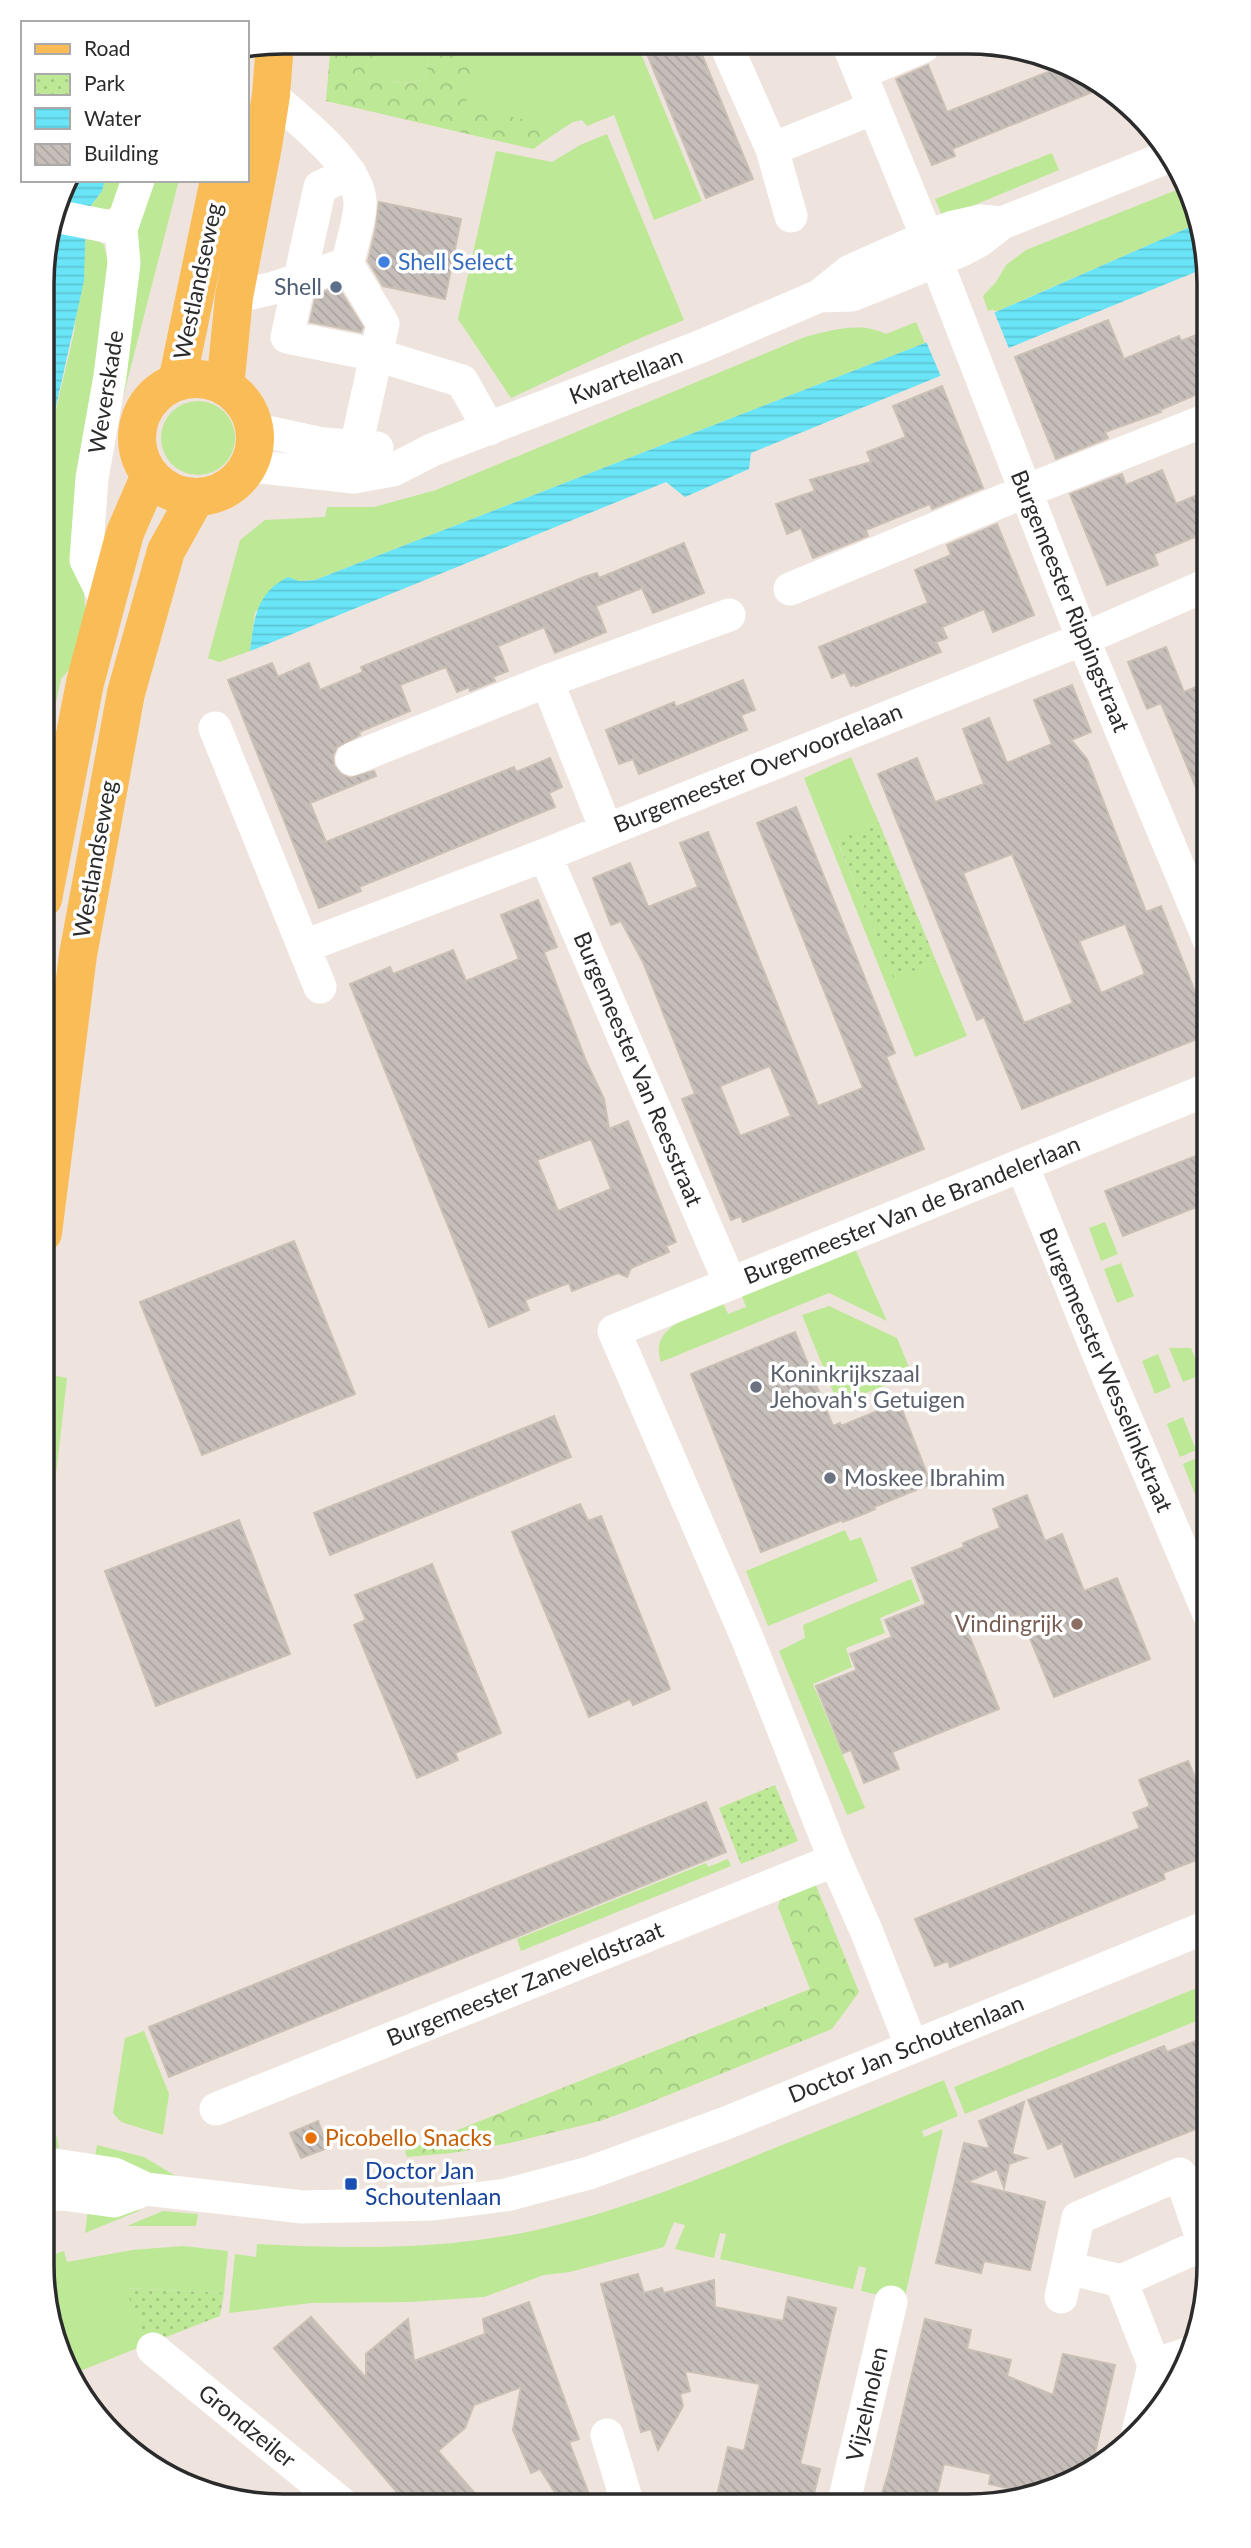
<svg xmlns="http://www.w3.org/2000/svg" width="1251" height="2548" viewBox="0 0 1251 2548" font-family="Lato,sans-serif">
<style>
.grass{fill:#bde896}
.forest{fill:url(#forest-crowns)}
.park{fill:url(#park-dots)}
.water{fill:url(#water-rules)}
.pier{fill:#eee4dd}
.building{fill:url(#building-back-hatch);stroke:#cac0b6;stroke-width:2;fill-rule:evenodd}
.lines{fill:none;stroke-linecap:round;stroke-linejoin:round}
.minor{stroke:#fff;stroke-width:33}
.major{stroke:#fabc56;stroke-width:38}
.shop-dot{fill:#3f7fe0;stroke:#fff;stroke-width:2.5}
.service-dot{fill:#5c6f8a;stroke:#fff;stroke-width:2.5}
.worship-dot{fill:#6b7280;stroke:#fff;stroke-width:2.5}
.education-dot{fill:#8d6e63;stroke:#fff;stroke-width:2.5}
.food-dot{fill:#e8710a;stroke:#fff;stroke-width:2.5}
.transit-dot{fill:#1a4fb4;stroke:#fff;stroke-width:2.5}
.labels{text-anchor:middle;stroke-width:7;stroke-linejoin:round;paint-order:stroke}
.shop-label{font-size:23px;fill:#366cbe;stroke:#fff;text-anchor:start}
.street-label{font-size:23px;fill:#2b2b2b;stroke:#fff}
.service-label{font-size:23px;fill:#4e5e75;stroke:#fff;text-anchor:end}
.worship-label{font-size:23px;fill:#5b616d;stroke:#fff;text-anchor:start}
.education-label{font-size:23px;fill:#785e54;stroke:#fff;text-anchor:end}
.food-label{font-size:23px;fill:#c56008;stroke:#fff;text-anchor:start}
.transit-label{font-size:23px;fill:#164399;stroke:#fff;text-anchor:start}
.rim{fill:none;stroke:#2b2b2b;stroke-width:3.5}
</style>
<defs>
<pattern id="forest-crowns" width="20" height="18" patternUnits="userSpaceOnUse" patternTransform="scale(1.75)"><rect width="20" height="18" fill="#bde896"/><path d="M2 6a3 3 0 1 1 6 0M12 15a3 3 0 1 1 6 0" fill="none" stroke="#a3c781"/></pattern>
<pattern id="park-dots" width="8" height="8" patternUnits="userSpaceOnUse" patternTransform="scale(1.75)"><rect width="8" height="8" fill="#bde896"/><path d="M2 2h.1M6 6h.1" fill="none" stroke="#a3c781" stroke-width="1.8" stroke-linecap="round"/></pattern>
<pattern id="water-rules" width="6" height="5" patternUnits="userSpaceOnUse" patternTransform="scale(1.75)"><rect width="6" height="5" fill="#69e5f7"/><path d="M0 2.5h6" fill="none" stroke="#5bc5d4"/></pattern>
<pattern id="building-back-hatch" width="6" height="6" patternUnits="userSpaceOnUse" patternTransform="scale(1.75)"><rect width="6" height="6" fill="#c6beb9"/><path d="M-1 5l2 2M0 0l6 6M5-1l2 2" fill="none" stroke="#aaa39f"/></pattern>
</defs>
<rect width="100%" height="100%" fill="#eee4dd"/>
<path class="grass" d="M373 43H430L426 78C393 91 375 78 373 43Z
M473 43 637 44 702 201 654 220 614 115 587 126 582 120 573 122 556 133 555 129 465 107Z
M607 134 684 320 631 342 511 398 458 319 496 151 552 162 580 145Z
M1052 153 1059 170 943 218 935 199Z
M105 180H134C116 205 118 211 86 212L102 191Z
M150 180H179L121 405 130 255Z
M1184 187 1196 206 1199 223 998 311H988L983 296 996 282 1006 265 1026 250Z
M82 229 104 245 113 281 79 539 86 617 84 653 61 679 44 760V460L74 333 86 236Z
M916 322 925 343 315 580 299 581 255 612 250 651 219 662 208 658 240 540 265 520 325 517 327 507H374L436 490 805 337C830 330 861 321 886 334Z
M161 438a37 37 0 1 1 74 0a37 37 0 1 1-74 0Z
M851 757 879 823 837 841 894 978 936 961 967 1036 915 1057 804 778Z
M1105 1222 1118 1254 1101 1261 1089 1228Z
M855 1249 887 1321 829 1293 661 1362C648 1325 696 1315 723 1303L728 1314 746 1307 741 1294Z
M1121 1263 1134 1296 1117 1303 1104 1269Z
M829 1306 897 1338 912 1375 838 1404 802 1315Z
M1169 1348H1191L1196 1360 1209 1355V1372L1183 1382Z
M1158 1354 1171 1387 1155 1394 1142 1361Z
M51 1375 67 1378 43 1589V1449Z
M1183 1417 1196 1450 1180 1457 1167 1424Z
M1199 1457 1209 1481V1492L1196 1497 1183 1464Z
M845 1530 850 1541 861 1537 878 1581 768 1626 746 1571Z
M911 1579 920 1601 880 1618 885 1633 846 1648 852 1667 813 1684 865 1808 847 1815 779 1651 805 1638 803 1625Z
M728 1859 731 1866 521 1951 517 1939 706 1863 708 1867Z
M1209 1983V2016L965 2114 954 2087Z
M144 2031 169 2094 163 2135 121 2122 113 2113 125 2038Z
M944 2080 958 2116 922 2131 924 2137 943 2129 904 2301 861 2291 866 2268 859 2266 853 2289 720 2259 726 2234 720 2233 714 2258 675 2249 685 2225 674 2222 664 2247 570 2272 544 2275 484 2297 410 2302 311 2303 229 2313 235 2254 256 2257 257 2244C350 2249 441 2250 532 2231 614 2213 690 2183 767 2151 826 2128 885 2104 944 2080Z
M42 2121C57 2130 60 2140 58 2157L42 2149Z
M97 2145 144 2157 179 2178 94 2163Z
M88 2209 141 2210 85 2233Z
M163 2211 198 2214 196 2226H127Z
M183 2246 228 2251 224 2293 126 2288 148 2344 75 2373 55 2342 42 2259 64 2251 67 2262 132 2250Z"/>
<path class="forest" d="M331 42 373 43C375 77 393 92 426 78L430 43H473L466 107 546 124 556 130V133L533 149 326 101Z
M815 1883 859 1992 832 2029 641 2106 600 2121 510 2143 452 2153 407 2157 405 2151 810 1989 778 1907 780 1900Z"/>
<path class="park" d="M879 823 936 961 894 979 837 840Z
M775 1785 798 1841 741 1864 719 1808Z
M125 2288 224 2293 220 2316 148 2344Z"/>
<path class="water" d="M66 180H105L102 191 86 212 84 281 44 460V282L50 254 62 226Z
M1199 223 1208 277 1198 271 751 453 749 469 685 497 666 482 250 651C254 619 256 593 288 577L299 581 315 580 925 343Z"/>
<path class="pier" d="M993 309 1010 351 942 379 925 339Z"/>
<path class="building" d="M643 44 698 45 753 179 706 198Z
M928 65 947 112 1058 68 1100 89 952 149 955 156 932 165 896 79Z
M379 202 461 219 445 299 383 286 368 261 376 227Z
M338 287 363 327 361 332 310 322 316 294Z
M1108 320 1124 359 1179 336 1181 341 1209 330V389L1160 410 1161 412 1105 432 1108 438 1056 459 1015 357Z
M942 386 983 488 932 509 930 504 866 530 868 536 813 558 801 528 787 534 776 504 815 491 810 480 871 462 867 452 906 437 893 406Z
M1162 470 1176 504 1209 490V531L1154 554 1158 565 1107 585 1070 494 1122 474 1126 485Z
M997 524 1034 615 993 632 984 609 942 627 947 638 936 642 941 652 856 686V684L851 686 845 672 832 678 819 647 928 603 915 570 951 555 947 545Z
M684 543 704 593 653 613 642 588 596 606 606 632 555 653 544 627 498 646 508 671 493 677 495 681 470 691 469 687 457 692 446 667 400 685 410 711 359 732 360 735 337 747 333 756 334 765 341 774 350 778 374 771 376 776 310 803 326 842 514 767 516 772 550 758 562 787 549 793 555 807 359 887 361 891 319 908 228 680 272 663 278 677 309 663 320 690 363 672 361 667 584 577 597 573 599 578Z
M1166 647 1184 692 1203 684 1209 699V819L1161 703 1147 709 1128 662Z
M743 680 755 710 741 715 747 730 639 774 633 759 619 764 606 730 674 702 676 707Z
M1072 685 1091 732 1071 740 1087 759 1146 912 1161 906 1209 1027 1200 1031 1202 1037 1022 1109 984 1017 977 1020 878 774 917 758 935 802 984 784 963 729 989 718 1007 763 1052 744 1034 700ZM1012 854 1073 1003 1024 1023 963 873ZM1125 924 1145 974 1101 993 1079 941Z
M796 807 895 1053 886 1057 924 1149 743 1222 741 1216 731 1220 682 1099 695 1094 643 962 621 921 611 925 593 878 630 863 648 907 698 887 680 843 708 832 818 1106 863 1088 757 823ZM770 1066 791 1116 740 1136 720 1086Z
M538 900 557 947 544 952 586 1061 604 1099 609 1129 628 1121 676 1242 666 1246 669 1252 631 1268 627 1277 618 1273 572 1291 569 1283 525 1300 529 1310 489 1327 350 984 390 967 393 974 453 950 466 981 519 959 501 915ZM591 1139 611 1189 558 1211 537 1160Z
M1209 1151V1202L1123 1236 1105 1191Z
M294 1241 355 1394 202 1455 140 1302Z
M795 1332 833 1426 840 1423 841 1426 899 1402 931 1484 874 1507 875 1509 866 1513 843 1522 842 1520 761 1552 691 1374Z
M554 1416 571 1457 330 1555 314 1513Z
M1027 1495 1045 1541 1062 1534 1084 1591 1117 1578 1150 1659 1054 1697 1020 1614 969 1635 999 1709 892 1752 899 1769 864 1783 851 1750 843 1753 816 1686 857 1670 850 1654 892 1637 885 1620 926 1604 912 1568 964 1547 963 1543 1000 1528 993 1509Z
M580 1504 588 1521 601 1516 670 1689 633 1705 630 1699 589 1717 512 1532Z
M239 1520 290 1654 156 1706 105 1571Z
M432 1564 501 1733 455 1753 458 1760 417 1778 354 1625 366 1620 355 1595Z
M1188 1761 1209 1810V1855L1163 1873 1165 1879 1039 1931 950 1967 948 1961 935 1966 915 1919 1140 1828 1133 1813 1150 1806 1139 1780Z
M706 1802 726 1852 169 2077 149 2027Z
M1209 2036 1208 2092 1195 2097 1206 2125 1075 2177 1062 2143 1048 2149 1028 2100 1164 2046 1167 2052Z
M1024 2102 1012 2154 1026 2158 1009 2164 1004 2188 997 2169 967 2182 1045 2202 1030 2270 984 2261 981 2273 936 2263 964 2143 990 2149 979 2121Z
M318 2121 328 2148 301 2158 290 2133Z
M638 2274 644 2293 662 2288 664 2293 714 2280 715 2307 783 2321 788 2297 836 2308 800 2464 820 2469 811 2506 715 2505 728 2447 744 2451 760 2384 685 2371 690 2391 680 2394 683 2406 658 2450 651 2429 641 2432 601 2284Z
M529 2302 579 2439 569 2442 593 2505H563L540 2469 531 2473 513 2430 521 2387 474 2405 465 2428 438 2451 485 2505 407 2504 274 2348 311 2317 366 2378V2354L408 2319 414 2361 485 2334 483 2319Z
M925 2319 971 2330 967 2349 1011 2360 1007 2376 1053 2395 1063 2354 1115 2365 1091 2471 1045 2493 1038 2495 989 2484 991 2474 944 2464 934 2506H878L889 2471Z"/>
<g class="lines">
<path class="minor" d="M726 45 772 149 791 216
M849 46 927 237 1083 639 1209 940
M860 73 924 46
M772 149 874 108
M350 173 320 187 287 337 377 355 462 381 489 429
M55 216 121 229
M347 264 383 324 356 447 354 477
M819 296 852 295 892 279 962 250 979 241 1002 223 1165 158
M234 297 274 288 347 264C351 248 361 216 360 201 358 164 297 119 271 95
M254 429 323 444 377 448
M249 466 354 477 393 470 432 450 702 346 819 296 850 271 927 237 953 227 980 221 1002 223
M790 589 1026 491 1209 419
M107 602 86 560 92 478 110 376 124 263 121 229 138 180
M547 681 606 829
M215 728 320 987
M352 759 547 681 729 615
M545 855 730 1283
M305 946 545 855 1083 639 1209 584
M1022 1165 1101 1360 1209 1614
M912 2047 866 1930 835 1860 748 1640 614 1331 1209 1089
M216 2109 835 1860
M42 2163 114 2174 146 2189 302 2207 434 2204 506 2195 589 2173 726 2123 1209 1926
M42 2195 62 2194 114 2201 146 2189
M1121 2281 1154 2365
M1061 2297 1078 2218 1180 2174 1204 2244 1121 2281 1068 2268
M153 2349 342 2504
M1138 2432 1154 2365 1192 2352
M607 2435 628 2505
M843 2506 891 2302"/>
<path class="major" d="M137 438a59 59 0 1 1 118 0a59 59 0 1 1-118 0Z
M177 382 219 180
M225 387 234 297 263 146 271 95 275 43
M43 899 85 683 125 533 150 475
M43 1233 78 955 126 693 166 551 196 497"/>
</g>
<circle class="shop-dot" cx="384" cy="262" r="7"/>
<circle class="service-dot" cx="336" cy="287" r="7"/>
<g class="worship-dot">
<circle cx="756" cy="1387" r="7"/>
<circle cx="830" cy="1478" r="7"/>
</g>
<circle class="education-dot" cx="1077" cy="1624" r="7"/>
<circle class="food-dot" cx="311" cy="2138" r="7"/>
<rect class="transit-dot" x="344" y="2177" width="14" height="14" rx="3.5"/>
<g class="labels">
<g class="shop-label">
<text x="398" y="270">Shell Select</text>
</g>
<g class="street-label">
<text transform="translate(198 281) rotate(-78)" y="8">Westlandseweg</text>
<text transform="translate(626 376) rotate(-21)" y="8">Kwartellaan</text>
<text transform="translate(106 392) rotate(-81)" y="8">Weverskade</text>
<text transform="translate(1070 601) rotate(68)" y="8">Burgemeester Rippingstraat</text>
<text transform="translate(758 768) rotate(-22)" y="8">Burgemeester Overvoordelaan</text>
<text transform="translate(95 859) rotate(-80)" y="8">Westlandseweg</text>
<text transform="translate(638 1069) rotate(67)" y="8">Burgemeester Van Reesstraat</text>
<text transform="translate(912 1210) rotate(-22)" y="8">Burgemeester Van de Brandelerlaan</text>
<text transform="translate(1106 1370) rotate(67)" y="8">Burgemeester Wesselinkstraat</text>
<text transform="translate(525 1984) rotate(-22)" y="8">Burgemeester Zaneveldstraat</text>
<text transform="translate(906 2049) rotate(-22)" y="8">Doctor Jan Schoutenlaan</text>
<text transform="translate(867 2404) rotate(-77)" y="8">Vijzelmolen</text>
<text transform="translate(247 2426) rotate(39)" y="8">Grondzeiler</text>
</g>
<g class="service-label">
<text x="322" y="295">Shell</text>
</g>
<g class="worship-label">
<text x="770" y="1382">Koninkrijkszaal<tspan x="770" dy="26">Jehovah's Getuigen</tspan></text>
<text x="844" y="1486">Moskee Ibrahim</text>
</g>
<g class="education-label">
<text x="1063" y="1632">Vindingrijk</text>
</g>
<g class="food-label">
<text x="325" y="2146">Picobello Snacks</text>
</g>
<g class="transit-label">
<text x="365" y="2179">Doctor Jan<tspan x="365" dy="26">Schoutenlaan</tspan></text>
</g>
</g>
<path d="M0 0H1251V2548H0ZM283 54H968A229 229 0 0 1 1197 283V2265A229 229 0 0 1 968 2494H283A229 229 0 0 1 54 2265V283A229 229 0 0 1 283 54Z" fill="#fff" fill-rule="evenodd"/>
<path class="rim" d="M283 54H968A229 229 0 0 1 1197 283V2265A229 229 0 0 1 968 2494H283A229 229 0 0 1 54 2265V283A229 229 0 0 1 283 54Z"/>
<rect x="21" y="21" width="228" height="161" fill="#ffffff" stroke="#aaaaaa" stroke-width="2"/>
<rect x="35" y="44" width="35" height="10" fill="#fabc56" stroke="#aaaaaa" stroke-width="2"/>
<text x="84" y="56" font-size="21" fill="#2b2b2b">Road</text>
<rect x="35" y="74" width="35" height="21" fill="url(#park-dots)" stroke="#aaaaaa" stroke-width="2"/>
<text x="84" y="91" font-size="21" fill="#2b2b2b">Park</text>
<rect x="35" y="108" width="35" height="21" fill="url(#water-rules)" stroke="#aaaaaa" stroke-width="2"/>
<text x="84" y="126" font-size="21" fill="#2b2b2b">Water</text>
<rect x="35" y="144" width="35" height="21" fill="url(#building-back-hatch)" stroke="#aaaaaa" stroke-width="2"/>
<text x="84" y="161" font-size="21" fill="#2b2b2b">Building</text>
</svg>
